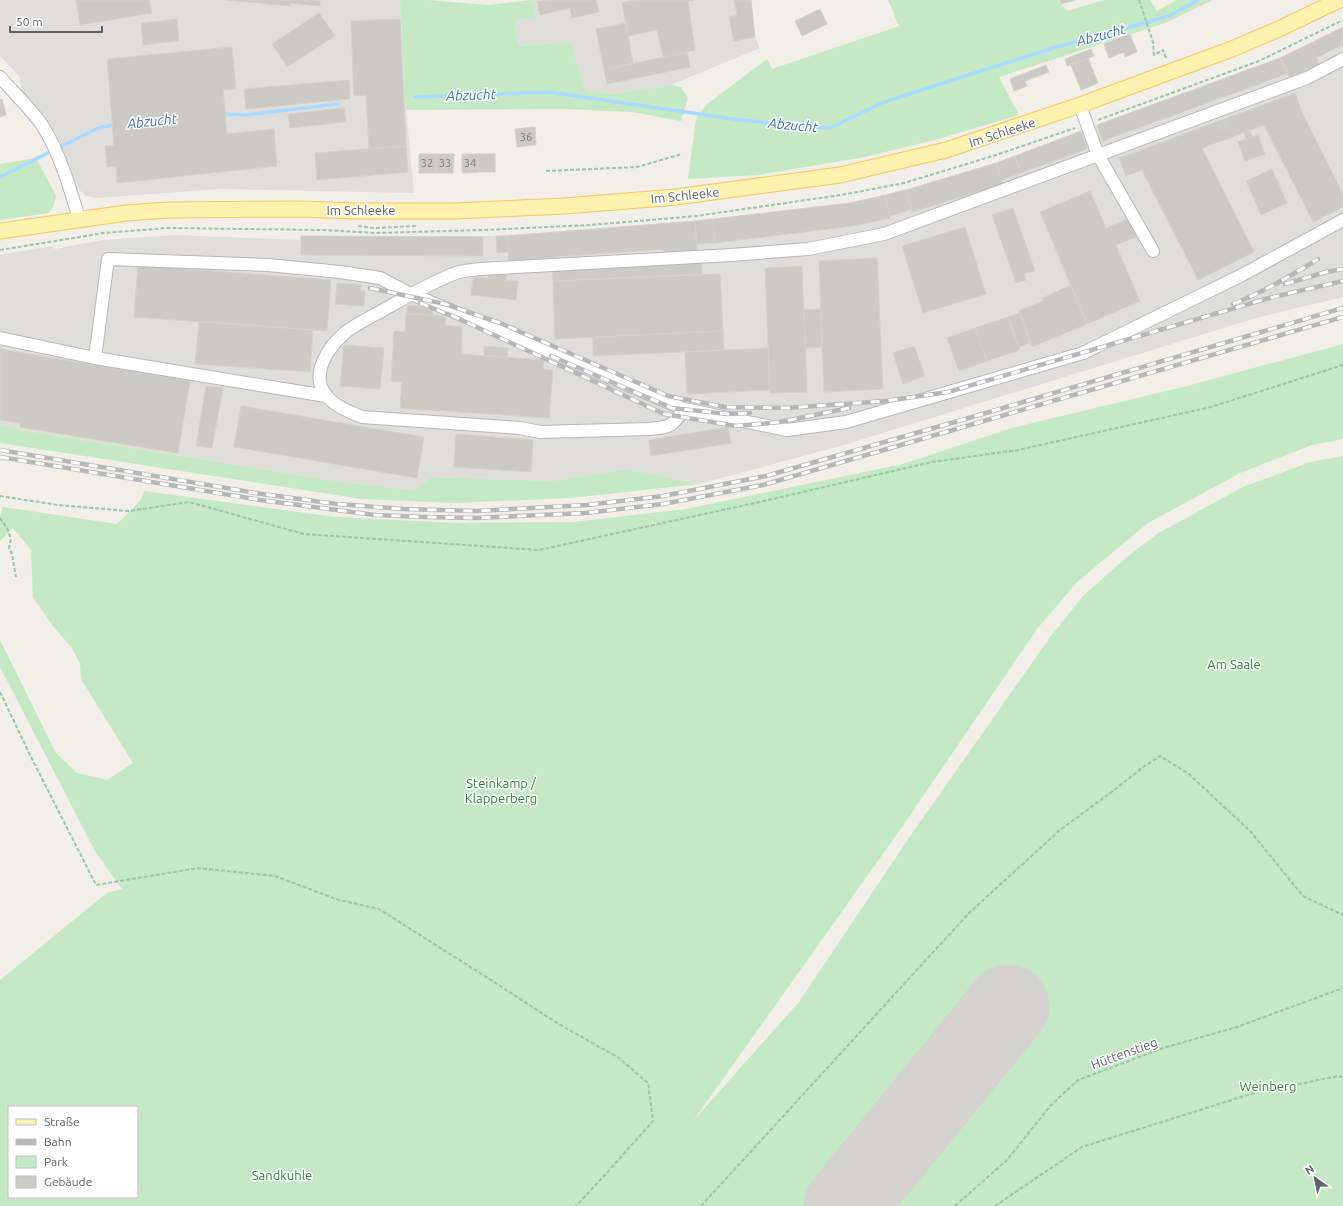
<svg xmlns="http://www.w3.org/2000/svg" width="1343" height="1206" viewBox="0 0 1343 1206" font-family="Ubuntu,sans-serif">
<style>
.industrial{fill:#e0deda}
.green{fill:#c5e8c5;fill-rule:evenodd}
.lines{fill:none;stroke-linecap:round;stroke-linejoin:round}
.stream{stroke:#aadaff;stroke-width:3.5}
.runway{stroke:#d4d3d0;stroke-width:83}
.building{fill:#cccac5;stroke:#d6d1c6}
.minor-tunnel{stroke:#ccccc8;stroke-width:12;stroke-dasharray:12 6;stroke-linecap:butt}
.minor-casing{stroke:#b5b8bc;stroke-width:14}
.major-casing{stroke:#f2c960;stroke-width:17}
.path{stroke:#9cc7a9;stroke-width:2;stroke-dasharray:4 2;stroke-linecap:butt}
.minor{stroke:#fff;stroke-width:12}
.major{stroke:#fff2af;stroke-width:15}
.rail-casing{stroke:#b6b7b8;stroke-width:4.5}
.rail{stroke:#fff;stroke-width:3;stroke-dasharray:9;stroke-linecap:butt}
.labels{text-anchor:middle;stroke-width:3;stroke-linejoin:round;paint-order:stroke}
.number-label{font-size:11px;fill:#7a7d7f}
.street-label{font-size:13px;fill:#5f6368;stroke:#fff}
.park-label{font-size:13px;fill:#348238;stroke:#fff}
.water-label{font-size:14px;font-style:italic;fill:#4174aa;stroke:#fff}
</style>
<rect width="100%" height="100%" fill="#f1efe8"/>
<path class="industrial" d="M0 0H400L406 110 414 193 220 189 97 198 86 196 75 186 67 172 55 132 23 97 19 76 0 56Z
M532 0H751L755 37 760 48 671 85 613 94 585 91 571 42 518 46 515 20 535 17Z
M1343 27V297L1256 318 844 445 699 484 627 469 551 481 431 477 415 490 349 483 21 430 0 425V255L52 246 55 249 103 240 175 235 300 240 301 236H496L695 221 850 203 906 190 996 163 1280 58Z"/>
<path class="green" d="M400 0H428L489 5 532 0 535 17 515 20 518 46 571 42 585 91 613 94 671 85 681 87 688 98 681 121 632 112 565 109 406 110Z
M888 0H1058L1067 11 1104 0H1150L1157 11 1177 0H1213L1165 23 999 77 1019 115 938 139 865 157 758 175 688 179 696 119 706 105 767 59 772 69 899 26Z
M36 158 56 196C55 203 53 207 49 213L0 220V164Z
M1343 344V439L1312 445 1240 473 1148 523 1076 583 1037 629 902 827 693 1121 799 1002 913 832 1051 636 1083 596 1127 557 1157 534 1243 487 1310 462 1343 456V1206H0V980L107 893 122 889 95 851 0 667V640L56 753 77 773 107 780 133 763 81 679 80 664 72 648 53 626 33 597 31 550 13 528 0 541V516L3 507 117 524 140 501 144 491 335 517 457 523 573 522 686 509 903 464 1012 428 1187 386ZM9 1107H137V1197H9Z
M0 425 21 430 349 483 415 490 431 477 551 481 627 469 699 484 571 498 454 503 362 499 0 443Z"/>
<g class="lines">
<path class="stream" d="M415 97 549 92 740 120 830 128 884 102 1053 48 1169 16 1198 0
M221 114 246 115 338 104
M0 177 98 128 117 124"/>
<path class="runway" d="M845 1206 1008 1006"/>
</g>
<path class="building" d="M76 0H149L152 13 80 25Z
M226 0H320V6L291 3V6Z
M547 0H596L599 12 572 18 570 8 540 15 537 2Z
M633 0H694L688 1 695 50 663 57 657 30 628 36 622 3Z
M734 0H751L755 37 734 41 729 17 737 15Z
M1060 0H1075L1061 4Z
M820 9 827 24 802 36 795 21Z
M319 13 335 36 287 67 272 44Z
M177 19 179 41 143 45 141 23Z
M400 19 406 146 369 149 366 95 354 96 351 21Z
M626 23 633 63 604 70 596 29Z
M1343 27V45L1316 58 1309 44Z
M1130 34 1137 52 1125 57 1124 52 1109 58 1104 44Z
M1309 44 1319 64 1290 78 1280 58Z
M232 47 236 89 223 90 227 134 274 129 277 166 117 183 116 166 107 167 105 146 114 145 107 59Z
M1091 49 1094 56 1067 66 1065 59Z
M687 52 690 67 607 84 604 70Z
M1088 58 1098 83 1081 90 1071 65Z
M1280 58 1288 73 1286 74 1103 141 1097 125Z
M1046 65 1049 72 1025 81 1027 86 1014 91 1010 79Z
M349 80 350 99 246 109 244 89Z
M1295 93 1302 112 1343 194V207L1313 222 1264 125 1202 148 1254 252 1198 280 1142 170 1126 176 1119 158Z
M2 99 6 115 0 117V100Z
M344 108 346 122 290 128 288 114Z
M535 127 536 145 517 147 515 129Z
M1081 131 1087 149 1021 173 1015 156Z
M1250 131 1252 137 1246 139 1244 133Z
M1258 135 1265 154 1245 161 1238 142Z
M406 146 408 172 317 180 315 153Z
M419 154H436V173H419Z
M436 154H454L453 173H436Z
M462 154H478L479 172 462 173Z
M478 154H495V172H479Z
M1015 156 1021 173 1002 180 996 163Z
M996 163 1003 184 912 212 906 190Z
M1272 169 1287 203 1261 215 1246 181Z
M906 190 912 209 890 216 885 195Z
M1090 191 1106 228 1128 219 1136 237 1116 245 1140 301 1087 324 1040 212Z
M885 195 890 218 853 226 715 243 713 219 850 203Z
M1013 208 1035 271 1024 274 1026 280 1016 283 992 215Z
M713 219 715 243 697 244 695 221Z
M695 221 697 250 664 252 663 249 543 258V261L509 264 507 236Z
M965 227 986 294 923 313 902 246Z
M301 236 483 237V256L301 255Z
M496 236H507L508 252 497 253Z
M877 258 883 389 824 392 819 261Z
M701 260 702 274 553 281 552 267Z
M138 265 331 280 327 331 134 317Z
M802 266 807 392 770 393 765 268Z
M488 272 507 274 506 280 518 281 516 300 471 295 473 277 488 278Z
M720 274 723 331 555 339 553 281Z
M337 283 361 285 360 290 365 291 364 306 335 304Z
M1071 285 1087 324 1032 347 1019 311 1043 301 1042 298Z
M408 305 421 306 433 310V315L407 314Z
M821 309 822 347 805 348 804 310Z
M406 313 446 316 445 325 462 327 461 354 544 360 543 369 553 370 549 418 400 408 402 382 391 381 394 331 405 332Z
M1020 313 1030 343 1018 347 1008 317Z
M1008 317 1020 350 987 361 975 328Z
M199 321 313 330 310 372 195 364Z
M975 328 987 361 959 371 947 338Z
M723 331 724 350 593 356V337Z
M344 345 384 348 380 389 340 386Z
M484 346 508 348 507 357 484 356Z
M914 346 925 376 903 384 893 353Z
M768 348 770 390 687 394 685 352Z
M0 349 190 381 178 453 20 427 21 423 0 420Z
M206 386 223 388 212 448 196 446Z
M241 406 424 437 417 478 234 447Z
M728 427 731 443 651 456 649 440Z
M456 434 533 440 531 472 454 467Z"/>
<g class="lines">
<path class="minor-tunnel" d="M1222 120 1228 139"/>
<g class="minor-casing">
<path id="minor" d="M0 77C13 92 31 109 42 125 60 153 70 188 79 219
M1080 105 1098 155 1153 251
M0 338 95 358 326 396
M95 358 108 259 268 265 340 272 380 278 411 294 515 337 684 409 787 430 846 422 1083 353 1242 275 1343 220
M684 409C672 427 671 427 649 429L540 432 520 428 362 417C350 412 334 406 326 395 309 374 329 346 346 332 355 325 367 319 378 313 403 299 429 283 456 273 464 270 473 270 481 269L731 255 808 249 884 234 1307 78 1343 59"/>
</g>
<g class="major-casing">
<path id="major" d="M0 231 126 213 169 210 298 209 359 211H455L565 206 676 197 840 175 946 150 1080 105 1232 49 1281 28 1339 0"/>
</g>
<path class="path" d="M1139 0 1153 42 1154 55 1163 50 1166 58
M1098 120 1259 61 1343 20
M546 171 637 167 682 154
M358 226 374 228 417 226
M0 250 104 233 168 228 324 230 375 233 483 230 590 225 696 216 841 195 904 183 996 155 1075 128
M0 496 58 505 129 511 189 502 304 534 539 550 764 501 932 462 1018 450 1211 407 1343 365
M0 518 7 528 11 539 9 548 12 554 16 577
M0 692 30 755 96 885 198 868 275 876 339 900 379 909 491 980 557 1023 619 1058 648 1083 653 1121 605 1175 576 1206
M701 1206 969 913 1060 830 1109 794 1142 768 1160 756 1189 774 1250 831 1303 896 1343 915
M955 1206 1007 1160 1051 1105 1078 1080 1163 1048 1237 1027 1343 988
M995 1206 1082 1147 1254 1093 1338 1076 1343 1077"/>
<use href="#minor" class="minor"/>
<use href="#major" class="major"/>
<g class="rail-casing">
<path id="rail" d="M1285 284 1326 272 1343 269
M370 288 445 304 500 323 668 396 724 407 787 408 886 401 948 392 1269 298 1343 281
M420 303 455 317
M1233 304C1263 292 1291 276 1318 259
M451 315 664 414 736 426 780 422 849 408
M551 356 672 408 728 414 750 413
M0 450 262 494 337 504 403 509 476 511 587 505 663 496 766 476 986 413 1343 308
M0 457 260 500 375 515 424 517 477 518 586 513 663 504 763 485 1343 317"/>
</g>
<use href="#rail" class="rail"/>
</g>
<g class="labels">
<g class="number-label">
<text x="526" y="141">36</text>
<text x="427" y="167">32</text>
<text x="445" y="167">33</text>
<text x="470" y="167">34</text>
</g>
<g class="street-label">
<text transform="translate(1002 132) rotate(-18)" y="5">Im Schleeke</text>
<text transform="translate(685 195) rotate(-6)" y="5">Im Schleeke</text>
<text x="361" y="215">Im Schleeke</text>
<text transform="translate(1124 1053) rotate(-20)" y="5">Hüttenstieg</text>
</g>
<g class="park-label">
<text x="1234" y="669">Am Saale</text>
<text x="501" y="788">Steinkamp /<tspan x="501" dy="15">Klapperberg</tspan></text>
<text x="1268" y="1091">Weinberg</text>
<text x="282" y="1180">Sandkuhle</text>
</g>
<g class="water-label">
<text transform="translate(1101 35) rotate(-15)" y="5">Abzucht</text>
<text transform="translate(471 95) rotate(-2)" y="5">Abzucht</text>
<text transform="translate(152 121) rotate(-6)" y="5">Abzucht</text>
<text transform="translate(793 125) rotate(5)" y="5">Abzucht</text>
</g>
</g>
<rect x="8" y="1106" width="130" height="92" fill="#ffffff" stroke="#bfc1c3"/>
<rect x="16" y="1119" width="20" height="6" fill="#fff2af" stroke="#bfc1c3"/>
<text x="44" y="1126" font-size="12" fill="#5f6368">Straße</text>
<rect x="16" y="1139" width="20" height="6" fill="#b6b7b8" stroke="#bfc1c3"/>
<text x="44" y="1146" font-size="12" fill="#5f6368">Bahn</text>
<rect x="16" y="1156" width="20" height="12" fill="#c5e8c5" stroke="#bfc1c3"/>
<text x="44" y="1166" font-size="12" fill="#5f6368">Park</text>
<rect x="16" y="1176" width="20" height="12" fill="#cccac5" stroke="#bfc1c3"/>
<text x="44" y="1186" font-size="12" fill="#5f6368">Gebäude</text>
<g transform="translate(1315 1178) rotate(327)" stroke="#ffffff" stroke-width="3" paint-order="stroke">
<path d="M0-3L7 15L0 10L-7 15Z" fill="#5f6368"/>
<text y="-6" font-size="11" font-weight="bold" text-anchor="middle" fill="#5f6368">N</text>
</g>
<path d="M10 26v6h92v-6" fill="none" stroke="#5f6368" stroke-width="2"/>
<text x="16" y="26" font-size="12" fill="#5f6368" stroke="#ffffff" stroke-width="3" paint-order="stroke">50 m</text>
</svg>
